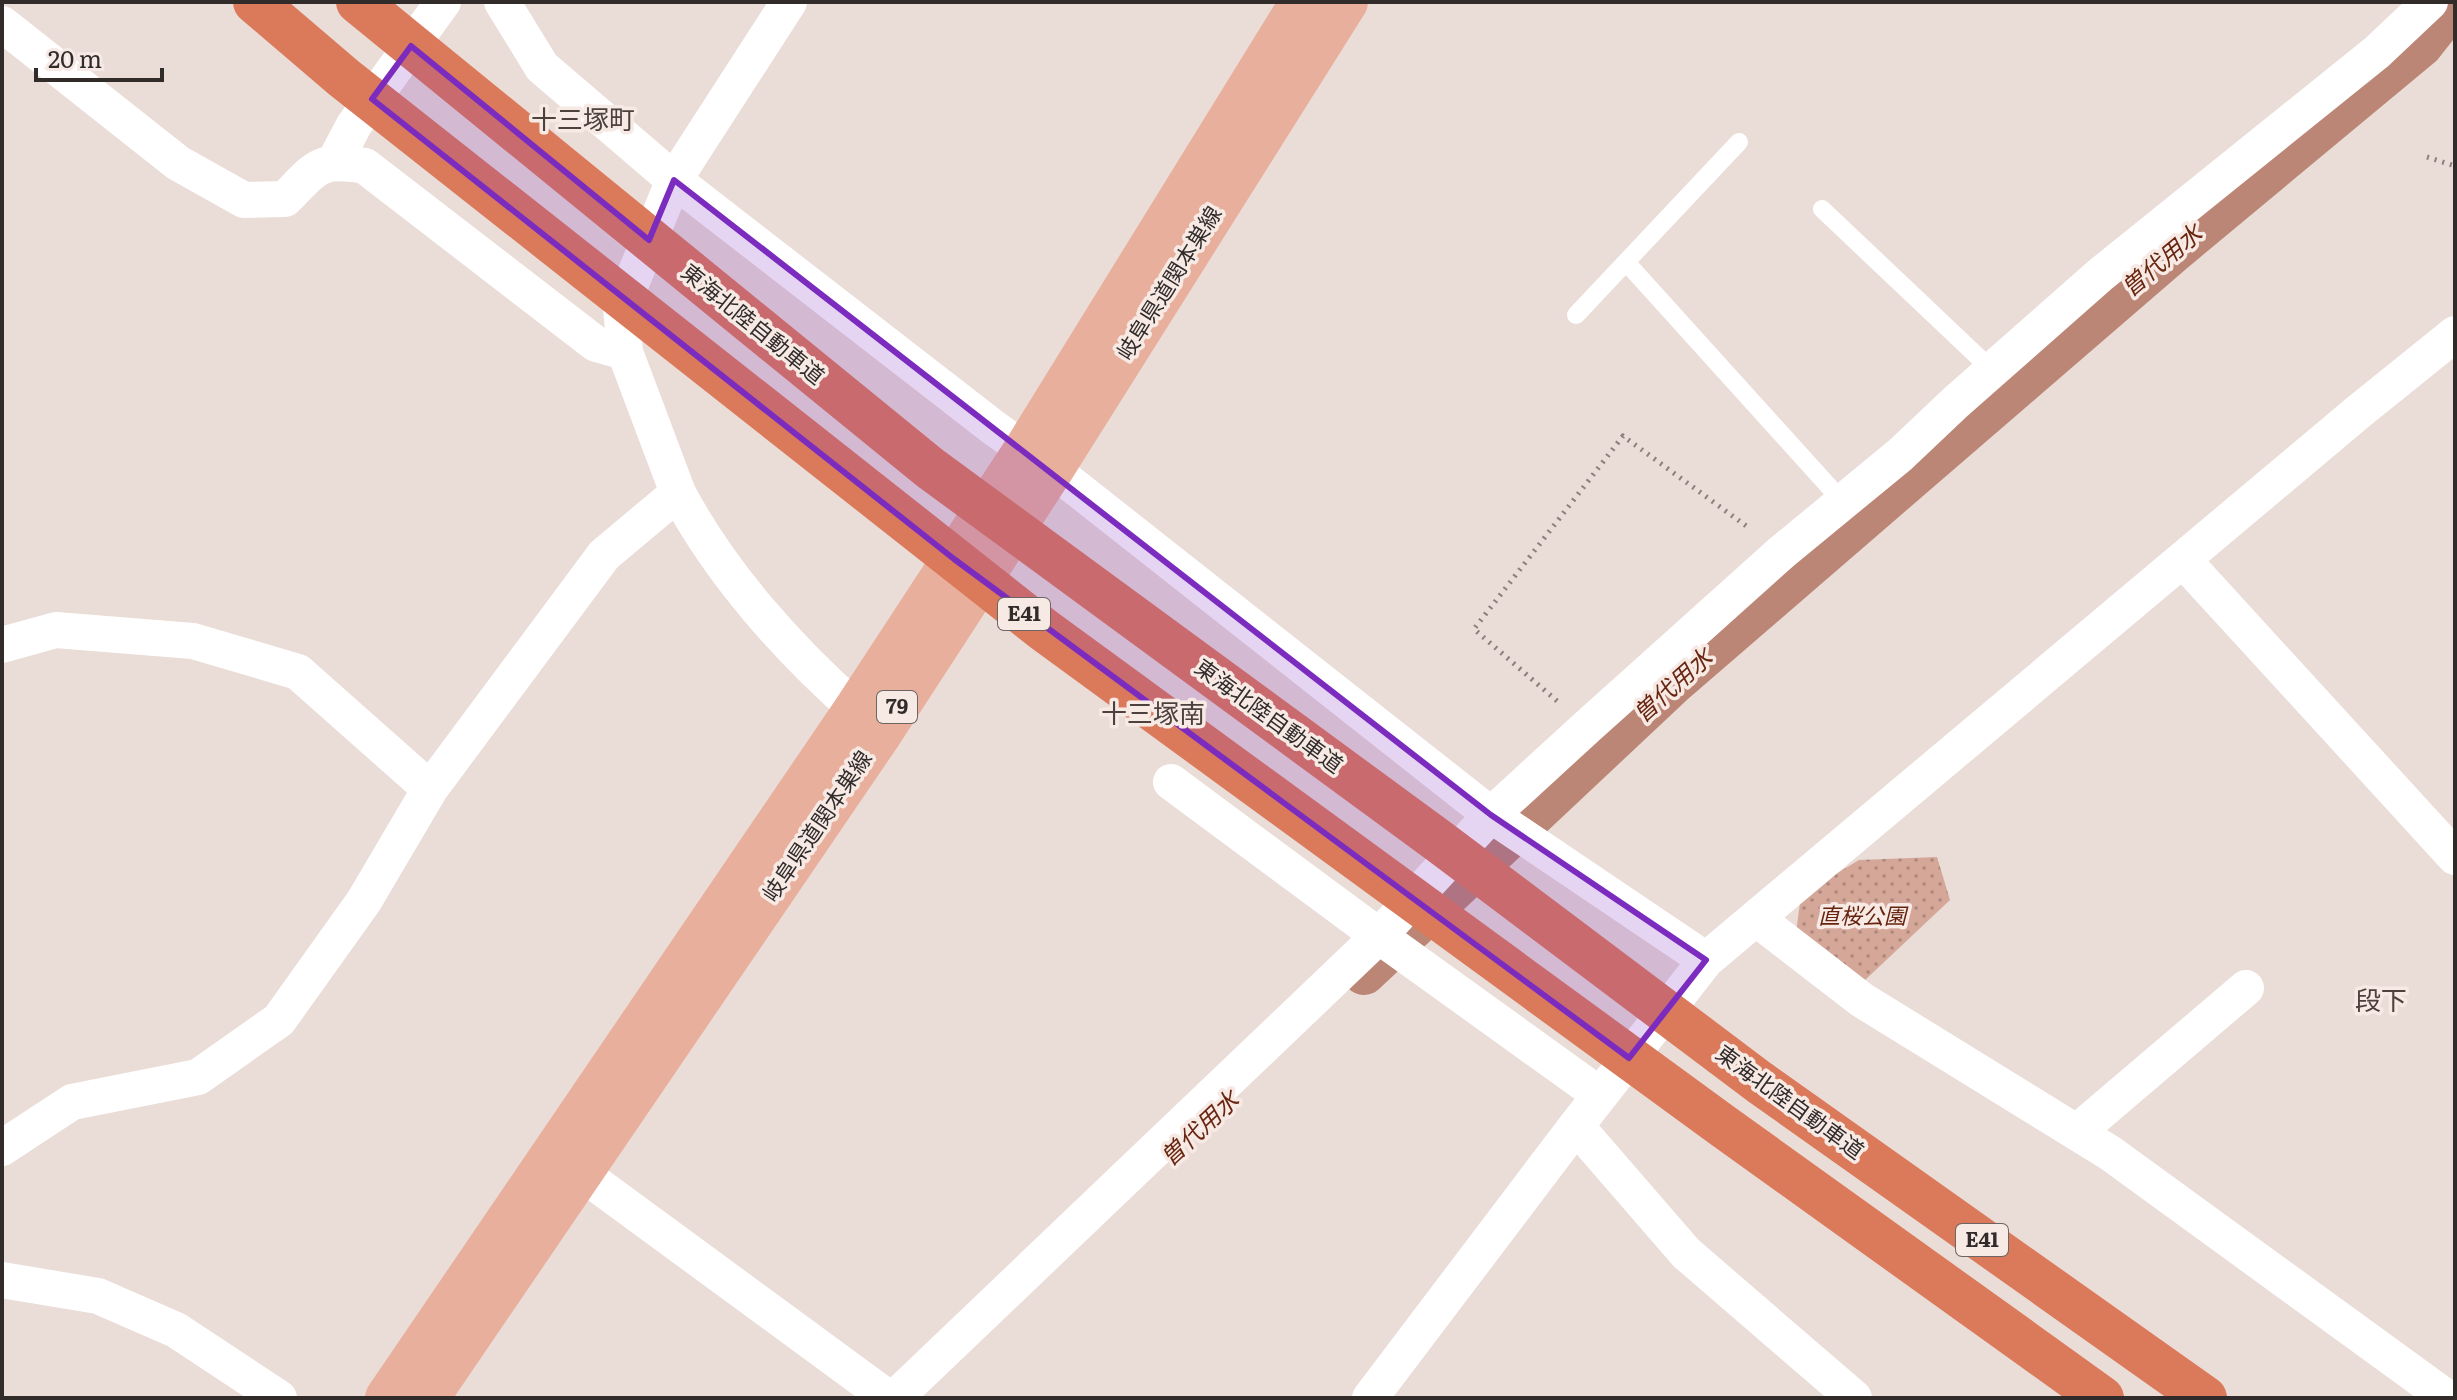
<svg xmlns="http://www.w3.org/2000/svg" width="2457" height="1400" viewBox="0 0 2457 1400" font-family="Literata,'Noto Sans JP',serif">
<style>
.grass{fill:#d4a799}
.park{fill:url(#park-dots)}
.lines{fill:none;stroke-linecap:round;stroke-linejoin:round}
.canal{stroke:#bb8675;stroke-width:44}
.path{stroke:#8a807d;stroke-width:5;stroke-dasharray:2 6;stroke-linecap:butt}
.service{stroke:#fff;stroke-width:18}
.minor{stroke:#fff;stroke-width:36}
.primary{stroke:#e9af9d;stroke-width:44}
.motorway{stroke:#db7a5b;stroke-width:44}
.marked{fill:#7b2cbf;fill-opacity:0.2;stroke:#7b2cbf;stroke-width:6;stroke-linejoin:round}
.labels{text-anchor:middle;stroke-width:7;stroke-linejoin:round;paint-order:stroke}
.shield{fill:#f7e9e4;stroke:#6c6562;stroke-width:2}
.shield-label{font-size:20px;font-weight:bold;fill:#312c2a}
.street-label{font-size:22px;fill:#312c2a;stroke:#f7e9e4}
.park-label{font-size:22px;font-style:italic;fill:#66240e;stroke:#f7e9e4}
.water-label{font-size:24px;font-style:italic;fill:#682610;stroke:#f7e9e4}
.quarter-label{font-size:26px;fill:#4c413d;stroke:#f7e9e4}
</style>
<defs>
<pattern id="park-dots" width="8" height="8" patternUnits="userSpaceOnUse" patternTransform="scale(2)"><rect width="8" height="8" fill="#d4a799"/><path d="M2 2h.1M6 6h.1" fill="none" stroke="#ad887d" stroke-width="1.8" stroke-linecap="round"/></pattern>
</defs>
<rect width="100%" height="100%" fill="#eadcd7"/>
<path class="grass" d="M2431 2H2455V31L2429 4Z"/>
<path class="park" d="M1937 857 1950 900 1864 981 1796 933 1801 895 1859 860Z"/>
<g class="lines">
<path class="canal" d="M1364 973 1675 681 2172 252 2421 45 2455 2"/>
<path class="path" d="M2427 157 2455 166
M1557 701 1474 629 1623 436 1749 528"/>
<path class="service" d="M1822 209 1992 370
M1626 262 1843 502
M1576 315 1739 142"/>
<path class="minor" d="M502 2 542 67 674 180 994 428 1052 469 1491 815 1706 960
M789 2 674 180 621 308 625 352 678 493C721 574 788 649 856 709
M2 24 178 163 244 200 285 199C317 167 318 158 365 166L596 344 625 352
M335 161 354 125 443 2
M2184 561 2455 857
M2 645 56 630 193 641 298 672 430 789
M1171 782 1379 936 1600 1095
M1757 919 1862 1000 2110 1153 2447 1398
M1576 1126 1686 1253 1854 1398
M2077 1132 2246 988
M2 1148 72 1102 198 1077 279 1020 364 901 430 789 604 555 678 493
M580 1172 888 1398
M2 1280 98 1296 176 1330 279 1398
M895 1398 1379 936 1491 815 1587 727 1782 552 1900 455 1956 402 2100 275 2377 52 2430 2
M1370 1398 1576 1126 1706 960 2357 413 2455 334"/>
<path class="primary" d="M387 1398 856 709 1026 449 1302 2
M427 1398 879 735 1052 469 1346 2"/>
<path class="motorway" d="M255 2 344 78 1044 630 1723 1126 2102 1398
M358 2 930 468 1440 842 1759 1082 2205 1398"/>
</g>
<path class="marked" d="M411 46 649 240 674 180 1491 815 1706 960 1629 1058 954 559 372 99Z"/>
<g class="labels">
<g class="shield">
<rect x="998" y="598" width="52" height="32" rx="6"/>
<rect x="877" y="691" width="40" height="32" rx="6"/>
<rect x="1956" y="1224" width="52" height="32" rx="6"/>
</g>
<g class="shield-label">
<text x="1024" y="621">E41</text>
<text x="897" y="714">79</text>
<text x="1982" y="1247">E41</text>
</g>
<g class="street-label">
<text transform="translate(1169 283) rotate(-58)" y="8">岐阜県道関本巣線</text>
<text transform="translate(753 324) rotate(39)" y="8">東海北陸自動車道</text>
<text transform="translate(1269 716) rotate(36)" y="8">東海北陸自動車道</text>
<text transform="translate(817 826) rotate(-56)" y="8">岐阜県道関本巣線</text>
<text transform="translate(1790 1102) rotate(36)" y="8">東海北陸自動車道</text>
</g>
<g class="park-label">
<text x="1862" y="924">直桜公園</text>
</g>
<g class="water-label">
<text transform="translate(2162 261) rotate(-40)" y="8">曽代用水</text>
<text transform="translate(1673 686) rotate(-42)" y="8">曽代用水</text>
<text transform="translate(1200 1129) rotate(-43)" y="8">曽代用水</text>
</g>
<g class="quarter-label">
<text x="583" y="129">十三塚町</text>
<text x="1153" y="723">十三塚南</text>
<text x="2381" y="1010">段下</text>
</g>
</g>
<rect width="2457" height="1400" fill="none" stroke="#312c2a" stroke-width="8"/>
<path d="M36 68v12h126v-12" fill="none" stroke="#312c2a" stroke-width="4"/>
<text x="48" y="68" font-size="24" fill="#312c2a" stroke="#f7e9e4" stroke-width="6" paint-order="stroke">20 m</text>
</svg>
